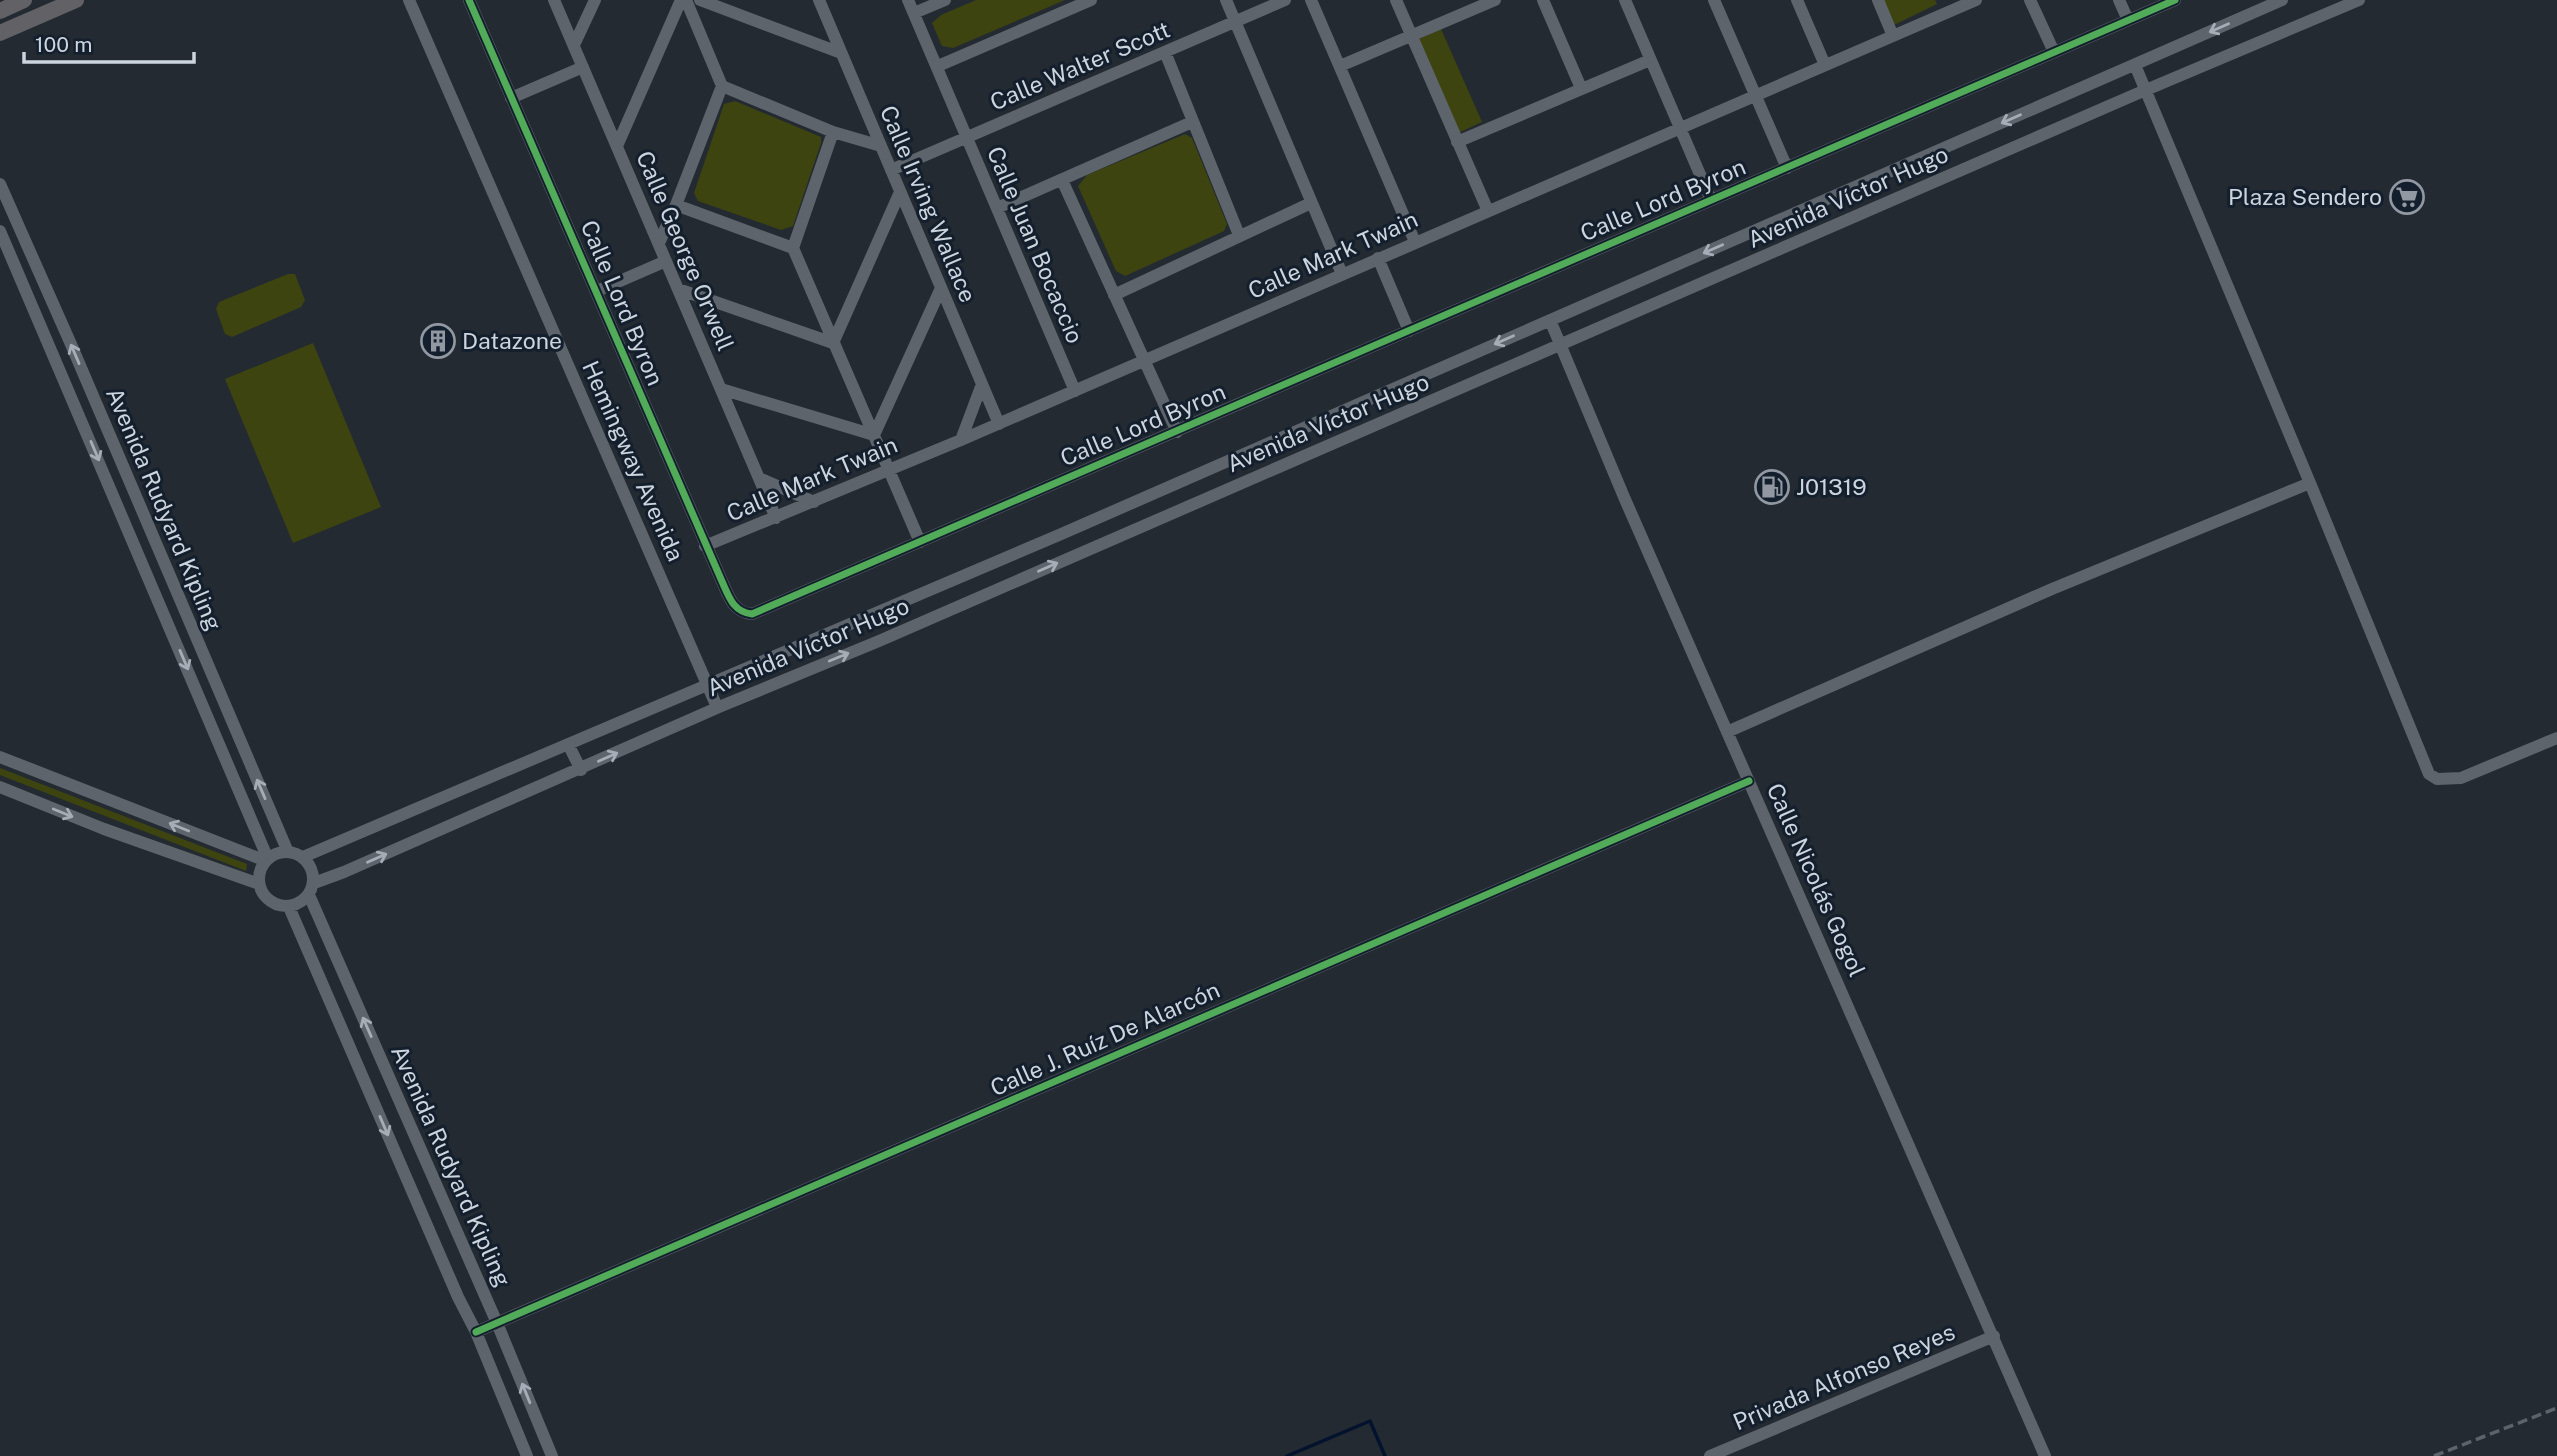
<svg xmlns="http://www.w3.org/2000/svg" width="2557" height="1456" viewBox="0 0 2557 1456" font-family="'Public Sans',sans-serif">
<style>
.green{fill:#3e440f}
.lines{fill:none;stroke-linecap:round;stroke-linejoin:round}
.stream{stroke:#03132d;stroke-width:3.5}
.minor{stroke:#5e646b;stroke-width:12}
.major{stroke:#626166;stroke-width:16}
.rail{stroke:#5e6269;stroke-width:3.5;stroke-dasharray:10 5;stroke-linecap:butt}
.cycleway-casing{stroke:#141f2e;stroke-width:11}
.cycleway{stroke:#51ab58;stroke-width:7}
.oneway{stroke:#a6adb6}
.labels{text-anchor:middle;stroke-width:6;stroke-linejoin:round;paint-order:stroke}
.street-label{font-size:23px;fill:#ccd4de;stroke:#141f2e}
.poi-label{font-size:23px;fill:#ccd4de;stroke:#141f2e;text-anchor:start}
</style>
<rect width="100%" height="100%" fill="#232a32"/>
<path class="green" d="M976 0H1065L953 48 942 46 932 23 941 15Z
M1883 0H1935L1937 4 1894 25Z
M1441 29 1482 122 1458 133 1417 40Z
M735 101 821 137V143L793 226 781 230 698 201 694 193 724 104Z
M1185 134 1192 138 1227 224 1224 231 1125 276 1116 271 1078 186 1087 175Z
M288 274H295L305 300 301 307 232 337 225 334 216 309 219 302Z
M313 343 381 507 293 543 225 379Z
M0 768 247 864 246 871 0 775Z"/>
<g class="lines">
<path class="stream" d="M1287 1456 1370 1421 1385 1456"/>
<path class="minor" d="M409 0 717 707
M469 0 724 586C730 600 735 612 752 614L2175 0
M554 0 776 518
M700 0 841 53
M819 0 999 424
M908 0 1075 391
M1226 0 1342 274
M1311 0 1415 242
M1396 0 1488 211
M1543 0 1581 88
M1625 0 1711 200
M1714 0 1787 168
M1797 0 1825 65
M1878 0 1893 36
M2030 0 2054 52
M2119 0 2128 20
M914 13 945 0
M574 45 595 0
M1165 52 1239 235
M938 66 1091 0
M1340 66 1495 0
M722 86 833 132 881 146
M511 98 583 67
M833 132 793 248 920 542
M1457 142 1650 60
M617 146 681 0
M891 170 1285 0
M1062 180 1177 432
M0 184 70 342 288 852
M676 205 793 248
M997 208 1192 122
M0 231 268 859
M659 243 676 205 722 86 686 0
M1378 258 1409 331
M678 289 833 343 900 192
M597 291 666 261
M1114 295 1311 203
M1550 320 1624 497 2045 1456
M721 389 874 435 941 288
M961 440 982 384
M759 478 814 502
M2310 483 2429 774 2437 779 2461 778 2557 738
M705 546 961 440 1976 0
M1727 732 2052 589 2310 483 2135 65
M568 744 581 770
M0 757 266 861
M0 787 104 829 259 884
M259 879a27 27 0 1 1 54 0a27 27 0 1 1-54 0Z
M303 857 1059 535 2282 0
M314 883 344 872 719 707 879 641 2134 95 2359 0
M309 895 497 1323 552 1456
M289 907 458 1297 476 1332 527 1456
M476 1332 1749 781
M1710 1456 1994 1336"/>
<path class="major" d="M0 11 24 0
M0 33 76 0"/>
<path class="rail" d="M2434 1456 2557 1408"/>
<g class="cycleway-casing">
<path id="cycleway" d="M469 0 724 586C730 600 735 612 752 614L2175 0
M476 1332 1749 781"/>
</g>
<use href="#cycleway" class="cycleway"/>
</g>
<defs><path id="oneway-shaft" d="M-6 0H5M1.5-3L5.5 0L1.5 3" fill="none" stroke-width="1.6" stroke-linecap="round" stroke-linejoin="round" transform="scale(1.75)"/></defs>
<g class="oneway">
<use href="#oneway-shaft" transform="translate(2219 28) rotate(156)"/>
<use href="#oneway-shaft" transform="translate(2011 119) rotate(156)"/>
<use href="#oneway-shaft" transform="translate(1713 249) rotate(156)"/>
<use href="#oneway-shaft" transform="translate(1504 340) rotate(156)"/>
<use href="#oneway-shaft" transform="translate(75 354) rotate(-113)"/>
<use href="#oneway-shaft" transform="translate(95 451) rotate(67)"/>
<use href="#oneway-shaft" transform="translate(1048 567) rotate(-24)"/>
<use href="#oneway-shaft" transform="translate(839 657) rotate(-22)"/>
<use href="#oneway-shaft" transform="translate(184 660) rotate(67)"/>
<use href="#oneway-shaft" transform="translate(608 757) rotate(-24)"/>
<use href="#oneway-shaft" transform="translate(261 789) rotate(-113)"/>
<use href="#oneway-shaft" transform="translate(63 813) rotate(22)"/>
<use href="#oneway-shaft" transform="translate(179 827) rotate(-158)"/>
<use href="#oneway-shaft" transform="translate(377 858) rotate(-24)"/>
<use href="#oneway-shaft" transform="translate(367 1027) rotate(-114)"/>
<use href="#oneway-shaft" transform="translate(384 1126) rotate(67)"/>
<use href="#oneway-shaft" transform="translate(526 1393) rotate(-112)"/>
</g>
<defs>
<g id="supermarket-ring" transform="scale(1.75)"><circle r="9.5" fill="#141f2e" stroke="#9198a2" stroke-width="1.5"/><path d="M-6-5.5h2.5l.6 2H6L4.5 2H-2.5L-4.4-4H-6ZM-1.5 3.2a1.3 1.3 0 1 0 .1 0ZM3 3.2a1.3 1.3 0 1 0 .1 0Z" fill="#9198a2"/></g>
<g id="building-ring" transform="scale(1.75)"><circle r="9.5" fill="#141f2e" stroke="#9198a2" stroke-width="1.5"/><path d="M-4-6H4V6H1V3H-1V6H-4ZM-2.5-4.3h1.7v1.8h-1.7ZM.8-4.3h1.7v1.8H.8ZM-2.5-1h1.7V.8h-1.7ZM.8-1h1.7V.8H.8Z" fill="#9198a2"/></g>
<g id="fuel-ring" transform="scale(1.75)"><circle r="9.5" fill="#141f2e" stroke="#9198a2" stroke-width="1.5"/><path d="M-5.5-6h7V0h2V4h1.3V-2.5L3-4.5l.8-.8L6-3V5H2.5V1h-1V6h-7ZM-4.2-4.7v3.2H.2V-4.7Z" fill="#9198a2"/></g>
</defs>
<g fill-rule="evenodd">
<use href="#supermarket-ring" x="2407" y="197"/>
<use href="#building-ring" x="438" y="341"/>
<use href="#fuel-ring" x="1772" y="487"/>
</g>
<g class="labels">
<g class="street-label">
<text transform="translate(1080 66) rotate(-23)" y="8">Calle Walter Scott</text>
<text transform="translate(1848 197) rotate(-24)" y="8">Avenida Víctor Hugo</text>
<text transform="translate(1663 200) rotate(-23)" y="8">Calle Lord Byron</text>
<text transform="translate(928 204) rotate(67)" y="8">Calle Irving Wallace</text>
<text transform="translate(1035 245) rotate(67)" y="8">Calle Juan Bocaccio</text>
<text transform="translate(685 251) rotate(67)" y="8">Calle George Orwell</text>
<text transform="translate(1333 255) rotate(-24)" y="8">Calle Mark Twain</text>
<text transform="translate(622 303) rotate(67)" y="8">Calle Lord Byron</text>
<text transform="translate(1328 423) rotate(-23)" y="8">Avenida Víctor Hugo</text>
<text transform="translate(1143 425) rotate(-23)" y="8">Calle Lord Byron</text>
<text transform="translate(633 461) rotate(66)" y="8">Hemingway Avenida</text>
<text transform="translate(812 479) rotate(-23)" y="8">Calle Mark Twain</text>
<text transform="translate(164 509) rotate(67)" y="8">Avenida Rudyard Kipling</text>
<text transform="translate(808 647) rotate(-23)" y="8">Avenida Víctor Hugo</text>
<text transform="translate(1816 880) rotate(66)" y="8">Calle Nicolás Gogol</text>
<text transform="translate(1105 1039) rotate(-24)" y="8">Calle J. Ruíz De Alarcón</text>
<text transform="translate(451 1166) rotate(66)" y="8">Avenida Rudyard Kipling</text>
<text transform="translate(1844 1377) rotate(-23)" y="8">Privada Alfonso Reyes</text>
</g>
<g class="poi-label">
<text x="2382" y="205" text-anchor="end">Plaza Sendero</text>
<text x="462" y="349">Datazone</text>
<text x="1796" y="495">J01319</text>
</g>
</g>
<path d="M24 52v10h170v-10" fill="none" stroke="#ccd4de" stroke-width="3.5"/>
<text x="35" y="52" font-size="21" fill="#ccd4de" stroke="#141f2e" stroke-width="5" paint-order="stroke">100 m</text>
</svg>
